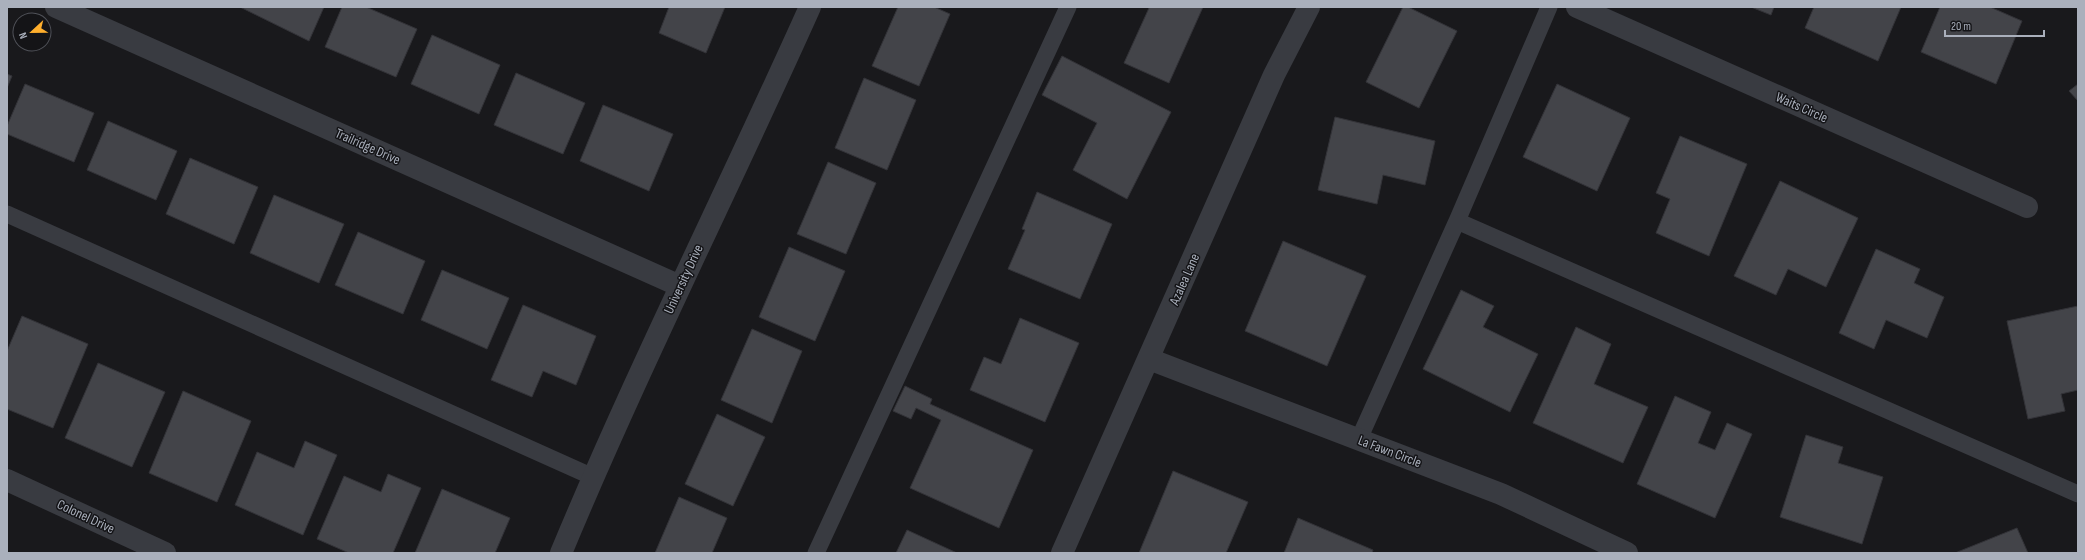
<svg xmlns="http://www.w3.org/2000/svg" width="2085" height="560" viewBox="0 0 2085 560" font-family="'Sofia Sans Condensed',sans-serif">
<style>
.building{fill:#434449;stroke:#333338}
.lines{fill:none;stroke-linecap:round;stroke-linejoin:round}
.service{stroke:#393b41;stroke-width:17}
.minor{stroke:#393b41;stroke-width:22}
.tertiary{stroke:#393b41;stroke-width:22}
.labels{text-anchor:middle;stroke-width:3;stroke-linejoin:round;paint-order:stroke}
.street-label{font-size:14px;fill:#aab0bc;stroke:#141417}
</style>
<rect width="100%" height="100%" fill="#19191c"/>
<path class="building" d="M240 7H324L309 41Z
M342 7H366L417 29 396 77 325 47Z
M669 7H725L706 53 659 33Z
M898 7H934L950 14 919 86 872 66Z
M1146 7H1203L1169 83 1124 63 1149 8Z
M1403 7H1408L1457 31 1419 108 1366 82Z
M1751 7H1774L1771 15Z
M1814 7H1901L1878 61 1805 28Z
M1940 7H1990L2022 21 1996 84 1921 52Z
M432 35 500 65 479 114 411 84Z
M1062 56 1171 112 1127 199 1073 170 1097 123 1042 95Z
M516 73 585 103 563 154 494 125Z
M7 74 12 76 7 88Z
M864 78 916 100 887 170 835 148Z
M25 84 94 113 74 162 7 134V126Z
M1557 84 1630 118 1597 191 1523 157Z
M2078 84V101L2069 91Z
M603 105 673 134 649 191 580 161Z
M1335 117 1435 141 1425 185 1383 175 1377 204 1318 190Z
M108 121 177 151 156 200 87 170Z
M1680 136 1747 164 1709 256 1656 233 1670 199 1656 193Z
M190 158 258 187 234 244 166 214Z
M828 162 876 183 846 254 797 234Z
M1780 181 1858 218 1826 287 1788 269 1776 295 1734 276Z
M1037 192 1112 224 1080 299 1008 269 1025 230 1022 229Z
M274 195 344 224 319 283 250 253Z
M358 232 425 261 403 314 335 285Z
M1283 241 1366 276 1327 366 1245 331Z
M789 247 845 271 815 341 759 317Z
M1876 249 1920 269 1914 283 1944 297 1927 338 1886 320 1874 349 1839 333Z
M442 270 509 298 487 349 421 320Z
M1461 290 1494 306 1483 327 1538 354 1510 412 1423 369Z
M523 305 596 336 576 385 543 371 532 397 491 380Z
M2078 306V390L2061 394 2065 411 2028 419 2007 321Z
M22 316 88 344 53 428 7 409V351Z
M1020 318 1079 343 1045 422 970 390 984 357 1001 364Z
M1576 327 1611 344 1594 384 1648 407 1623 463 1533 423Z
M752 329 802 351 772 423 721 400Z
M98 363 165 392 132 467 65 438Z
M905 386 932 399 930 404 1033 450 999 528 910 488 941 420 916 408 911 419 893 411Z
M183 391 251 421 217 502 149 473Z
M1675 396 1711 412 1698 443 1715 450 1727 423 1752 434 1715 518 1637 484Z
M717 414 765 437 733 506 685 484Z
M1806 435 1843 447 1838 463 1883 477 1862 544 1780 517Z
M305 441 337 455 303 535 235 505 257 452 294 468Z
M1173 471 1248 502 1226 553H1139Z
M388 474 421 488 393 553H349L317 539 344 476 381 492Z
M442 489 510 518 495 553H415Z
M679 497 727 518 712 553H655Z
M1298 518 1373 550 1372 553H1284Z
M2017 528 2028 553H1955Z
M907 530 957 553H896Z"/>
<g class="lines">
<path class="service" d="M1549 7 1457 221 2078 494
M7 214 593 477
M1359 439 1457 221
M816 553 1068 7"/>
<path class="minor" d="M56 7 680 286
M1577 7 2027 207
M1149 359 1501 494 1627 553
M561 553C638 368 728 190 810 7
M1062 553 1274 75 1309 7"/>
<path class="tertiary" d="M7 480 165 553"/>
</g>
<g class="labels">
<g class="street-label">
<text transform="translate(1802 107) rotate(24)" y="5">Waits Circle</text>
<text transform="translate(368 146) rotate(24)" y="5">Trailridge Drive</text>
<text transform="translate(683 279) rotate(-65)" y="5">University Drive</text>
<text transform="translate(1184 279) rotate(-66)" y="5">Azalea Lane</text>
<text transform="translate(1390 451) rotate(21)" y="5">La Fawn Circle</text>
<text transform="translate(86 516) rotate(25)" y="5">Colonel Drive</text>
</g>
</g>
<rect width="2085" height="560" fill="none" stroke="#aab0bc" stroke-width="16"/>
<g transform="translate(32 32) rotate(248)"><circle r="19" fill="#141417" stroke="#505259"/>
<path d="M0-3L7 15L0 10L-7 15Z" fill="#ffaf2d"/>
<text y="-6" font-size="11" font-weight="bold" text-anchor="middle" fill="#aab0bc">N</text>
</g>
<path d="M1945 30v6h99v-6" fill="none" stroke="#aab0bc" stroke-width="2"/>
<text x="1951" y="30" font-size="12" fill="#aab0bc" stroke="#141417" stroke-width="3" paint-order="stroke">20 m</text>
</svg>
